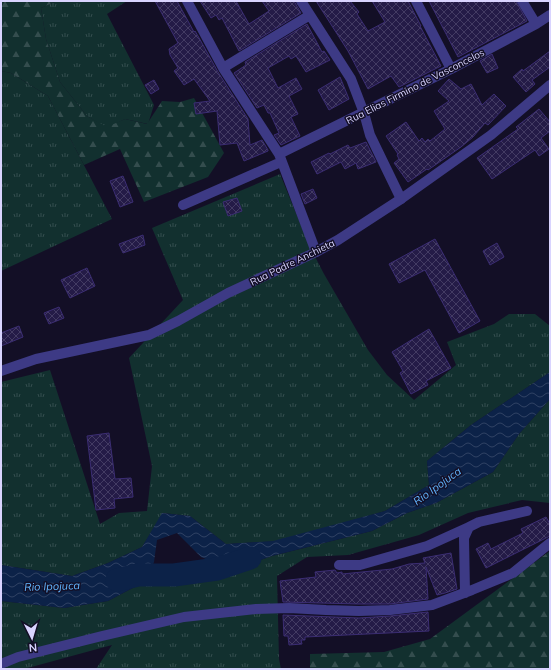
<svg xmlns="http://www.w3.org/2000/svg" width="551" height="670" viewBox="0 0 551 670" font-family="Mulish,sans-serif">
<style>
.grass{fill:url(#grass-tufts)}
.forest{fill:url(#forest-firs)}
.water{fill:url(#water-waves)}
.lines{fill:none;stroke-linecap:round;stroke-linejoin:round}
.river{stroke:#0c2248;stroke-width:23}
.building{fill:url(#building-cross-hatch);stroke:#3b2d73}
.minor{stroke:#3d3a85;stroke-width:10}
.tertiary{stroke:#3d3a85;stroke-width:10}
.labels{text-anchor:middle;stroke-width:3;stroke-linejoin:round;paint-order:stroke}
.street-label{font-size:10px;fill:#d9d4ff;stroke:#130f26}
.water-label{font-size:11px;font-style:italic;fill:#62b6ff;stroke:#130f26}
</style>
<defs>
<pattern id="grass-tufts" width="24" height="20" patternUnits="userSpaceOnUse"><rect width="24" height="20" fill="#12302f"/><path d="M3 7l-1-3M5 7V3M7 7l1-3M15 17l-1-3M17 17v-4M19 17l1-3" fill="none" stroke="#344d4e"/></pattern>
<pattern id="forest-firs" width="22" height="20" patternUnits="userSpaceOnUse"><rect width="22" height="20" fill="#12302f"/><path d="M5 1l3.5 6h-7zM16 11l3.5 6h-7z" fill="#344d4e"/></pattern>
<pattern id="water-waves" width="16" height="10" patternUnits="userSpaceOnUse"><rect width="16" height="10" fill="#0c2248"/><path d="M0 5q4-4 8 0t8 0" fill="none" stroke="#2f4163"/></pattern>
<pattern id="building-cross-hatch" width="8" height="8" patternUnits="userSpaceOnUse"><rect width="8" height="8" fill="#241b47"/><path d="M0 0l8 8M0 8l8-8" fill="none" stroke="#433b63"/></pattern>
</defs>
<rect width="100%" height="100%" fill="#130f26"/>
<path class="grass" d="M57 1H127L107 14 154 105 148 124 125 119 107 128 87 116 60 82 46 39 41 8Z
M1 71 11 73 48 96 112 219 1 271Z
M280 174 309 245 324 274 368 350 387 375 414 400 456 365 447 342 494 324 509 314H535L550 326V372L471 425 427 461 429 485 385 511 279 541 226 544 190 516 163 513 142 547 108 563 72 576 1 565V382L50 370 100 524 119 513 147 511 152 466 129 358 183 300 152 228Z
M550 399V503L522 500 468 513 419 535 348 555 307 557 277 576 279 659 281 669H96L112 645 24 669H1V601L64 608 108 601 146 581 218 575 272 556 372 531 407 513 436 503 493 472 519 434Z"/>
<path class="forest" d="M1 1H57L41 8 46 39 60 82 87 116 107 127 125 119 147 124 162 101 180 102 194 98 224 153 208 177 144 202 120 149 84 165 48 96 11 73 1 71Z
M550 551V669H310V654L384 652 430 639Z"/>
<path class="water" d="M550 372V399L519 434 493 472 436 503 407 513 372 531 272 556 232 570 201 557 177 533 157 540 154 562 146 581 108 601 64 608 1 601V565L72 576 108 563 142 547 162 513 190 516 226 544 273 541 385 511 429 485 427 461 471 425Z"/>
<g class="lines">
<path class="river" d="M117 580 138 575H174L217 569 250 558"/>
</g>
<path class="building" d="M155 1H177L194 32 195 31 198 36 218 72 248 119 250 145 262 140 268 150V151L244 161 237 143 220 145 217 111 196 114 194 103 210 101 194 79 184 85 174 71 178 68 170 55 169 49 178 43Z
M200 1H236L249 24 269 11 262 1H294L301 13 239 51 222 18 219 20 216 15 211 18Z
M316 1H350L359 12 357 14 368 31 385 22 372 1H408L421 26H420L441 66 399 87 391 76 368 89 348 51Z
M429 1H516L527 21 458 57Z
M307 24 322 52 324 51 330 60 306 72 296 56 291 59 289 56 268 68 278 88 296 78 302 89 289 96 298 114 291 117 300 136 281 145 274 135 279 133 270 113H268L264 105 257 108 234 73 246 65 245 62Z
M550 51V67L532 80 535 84 526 92 513 77 522 69 523 71Z
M492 54 498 68 487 73 480 61Z
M340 77 349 99 329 110 318 90Z
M449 79 461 89 471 84 482 105 494 94 506 106 488 125 485 123 473 137 461 147 428 170 427 169 408 182 394 163 399 159 397 155 398 154 386 136 406 122 419 141 422 138 425 142 428 139 430 141 445 129 434 111 449 101 438 91Z
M154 80 159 89 151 94 145 85Z
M539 109 550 122V131L541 138 549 149 539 156 535 150 492 179 477 158 518 129 516 127Z
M366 142 376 162 358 169 356 163 345 169 341 162 317 174 311 162 329 153 330 154 348 145 350 148Z
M123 176 133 202 120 207 110 181Z
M313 189 317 198 305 204 301 194Z
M237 198 242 211 228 216 223 202Z
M143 235 145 245 123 253 119 244Z
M435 239 480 321 459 333 425 270 399 283 389 264Z
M497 243 504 257 490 265 483 251Z
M87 268 95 286 70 298 61 280Z
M59 307 64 318 49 324 44 313Z
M19 326 23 337 1 346V333Z
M429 329 451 368 426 381 428 385 411 394 400 373 403 371 392 352Z
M109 433 115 479 131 478 133 497 114 499 115 508 96 510 87 436Z
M546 517 550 524V536L486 568 476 549 488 543 491 549 523 533 521 529Z
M451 553 457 589 445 593 437 595 426 567 428 599 390 604H359L283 602 280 581 316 577 315 572 335 570 337 573 342 572V574L392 569 409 564 425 563 423 558Z
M428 612 429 631 305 637V640H301L302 644 289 645 288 636H284L283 615 359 618 390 616Z"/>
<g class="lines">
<path class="minor" d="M187 1 223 68 279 154 316 252
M301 1 351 79 364 113 370 135 401 199
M416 1 451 69
M522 1 536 24
M223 68 310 15
M279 154 451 69 536 24 550 15
M183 205 281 162
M339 565H360L427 546 469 527
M465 593 464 538 469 527 479 522 527 511
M1 664 18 657 102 636 184 617 256 609 289 608 326 610 359 611 390 610 432 605 472 590 513 573 550 543"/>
<path class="tertiary" d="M1 371 36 359 149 335 178 321 228 293 316 252 338 240 401 199 491 135 550 85"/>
</g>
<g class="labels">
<g class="street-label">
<text transform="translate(415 86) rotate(-27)" y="4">Rua Elias Firmino de Vasconcelos</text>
<text transform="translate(292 262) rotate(-26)" y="4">Rua Padre Anchieta</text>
</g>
<g class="water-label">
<text transform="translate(437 486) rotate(-36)" y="4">Rio Ipojuca</text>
<text transform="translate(52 586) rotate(-2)" y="4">Rio Ipojuca</text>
</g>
</g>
<rect width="551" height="670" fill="none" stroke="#d9d4ff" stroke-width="4"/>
<g transform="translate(32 638) rotate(175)" stroke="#130f26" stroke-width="3" paint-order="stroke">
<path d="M0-3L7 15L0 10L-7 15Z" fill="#d9d4ff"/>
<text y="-6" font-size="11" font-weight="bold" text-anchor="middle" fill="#d9d4ff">N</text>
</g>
</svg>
